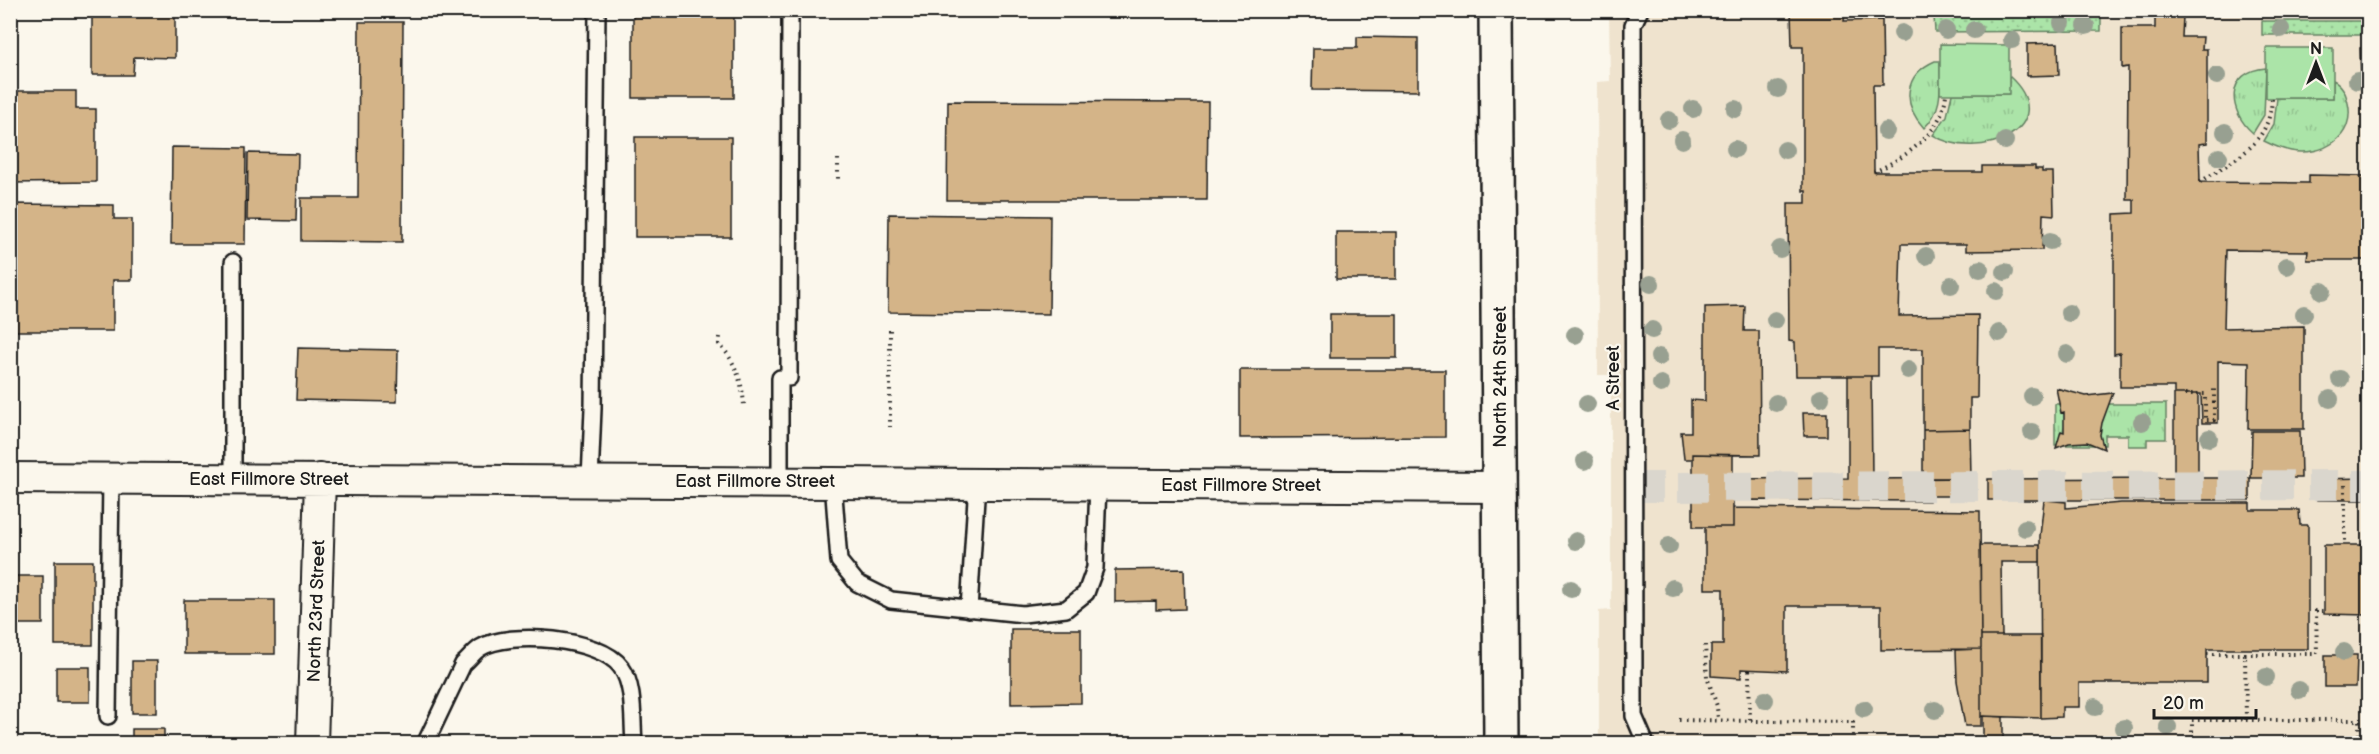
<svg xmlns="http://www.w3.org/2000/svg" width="2379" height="754" viewBox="0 0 2379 754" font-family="'Balsamiq Sans',sans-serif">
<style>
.built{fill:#efe3ce}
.grass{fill:url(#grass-tufts);stroke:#648062;stroke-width:1.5}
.park{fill:url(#park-dots);stroke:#648062;stroke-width:1.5}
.pitch{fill:#abe4a8;stroke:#648062;stroke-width:1.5}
.building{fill:#d4b488;stroke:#1c1c1c;stroke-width:1.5}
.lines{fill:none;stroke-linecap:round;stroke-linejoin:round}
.street-tunnel{stroke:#dad6cd;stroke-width:30;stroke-dasharray:30 15;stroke-linecap:butt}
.lane-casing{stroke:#1c1c1c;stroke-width:20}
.street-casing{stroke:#1c1c1c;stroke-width:34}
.secondary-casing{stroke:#1c1c1c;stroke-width:38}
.path{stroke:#1c1c1c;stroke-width:4;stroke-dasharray:1.5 4.5;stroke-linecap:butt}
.lane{stroke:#fbf7ec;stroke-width:15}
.street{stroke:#fbf7ec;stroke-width:30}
.secondary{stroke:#fbf7ec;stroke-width:33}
.tree{fill:#98a091}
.labels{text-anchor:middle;stroke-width:4.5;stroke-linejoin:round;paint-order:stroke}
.street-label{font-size:18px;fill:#1c1c1c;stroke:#fbf7ec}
</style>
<defs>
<pattern id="grass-tufts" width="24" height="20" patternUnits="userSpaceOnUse" patternTransform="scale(1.5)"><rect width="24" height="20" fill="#abe4a8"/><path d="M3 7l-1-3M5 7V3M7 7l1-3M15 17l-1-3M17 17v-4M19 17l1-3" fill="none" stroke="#93c390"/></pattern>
<pattern id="park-dots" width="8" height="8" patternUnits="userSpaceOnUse" patternTransform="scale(1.5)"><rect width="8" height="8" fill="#abe4a8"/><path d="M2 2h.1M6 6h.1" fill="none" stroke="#93c390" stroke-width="1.8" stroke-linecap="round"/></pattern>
</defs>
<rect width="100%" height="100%" fill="#fbf7ec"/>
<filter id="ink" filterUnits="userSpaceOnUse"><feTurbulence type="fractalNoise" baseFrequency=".0167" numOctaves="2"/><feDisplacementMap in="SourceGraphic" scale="12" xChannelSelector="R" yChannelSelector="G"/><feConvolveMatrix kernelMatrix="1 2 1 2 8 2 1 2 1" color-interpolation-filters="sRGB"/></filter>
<g filter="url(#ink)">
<path class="built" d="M1609 11H2368V743H1599V611L1611 610V375H1598L1597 82 1610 81Z"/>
<path class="grass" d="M1935 61H1940C1940 86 1944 109 1924 128 1902 104 1903 75 1935 61Z
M2266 68 2264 115 2253 133C2227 111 2225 71 2266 68Z
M2009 76C2065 127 1979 164 1933 135L1947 116 1952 94H2008Z
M2333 80C2342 84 2346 93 2348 103 2356 137 2322 157 2291 151 2281 149 2272 145 2264 141L2274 124 2277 98H2333Z
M2055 404H2166V439H2147V446H2128V435H2105V445H2055Z"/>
<path class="park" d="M2101 15V31L1935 32 1934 16Z
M2262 21H2368V35H2262Z"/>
<path class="pitch" d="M1940 44 2009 45V94H1940Z
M2266 48H2333V98H2266Z"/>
<path class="building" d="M92 10H175V58L134 57 133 75H92Z
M633 10H734V98H633Z
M1791 10H1845L1844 21 1882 20 1883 85H1873L1874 172H1982V166H2035V169H2042V172H2053L2054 215 2043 214 2042 250 1966 251V244H1901L1899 316 1978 315 1977 398H1970V429L1923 430V349H1878V376H1796L1795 342 1789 341 1788 203H1806V191H1803V47H1792Z
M2155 16H2183L2182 37H2203L2202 49H2207V143L2199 144 2200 182 2309 183V175L2364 176V179H2368V260H2307L2308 251 2226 250 2224 328 2304 326V429H2248L2249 362 2218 361V423H2202L2201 394H2174V387H2120V353L2114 354V214L2134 213V200H2127L2128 67 2122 68V28H2155Z
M359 22H403L402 242 301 241V198H358Z
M1357 37 1418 38V91L1312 90 1313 48H1357Z
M2058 43 2059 75 2027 76V44Z
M2360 48H2368V80H2361Z
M10 91H76V109H96V182L10 183Z
M948 101 1208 102 1207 200H947Z
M635 137H731V237H635Z
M172 147 246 148 245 244H171Z
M248 153 298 154 296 221 247 220Z
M10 204 114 205V219H132V280H113V331H10Z
M889 214 1050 216 1049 314 888 312Z
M1336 232H1396V279H1336Z
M1745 306 1744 331H1759L1760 455 1693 454V459H1684L1681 432H1691V400L1705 401V307Z
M1330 314H1397V358H1330Z
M298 348 398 350 397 402 296 400Z
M1240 370H1445V437L1240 438Z
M1848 376H1871L1872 479 1971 478 1972 496H1929V501L1733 500V527H1693V454L1733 455V479L1848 478Z
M2056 388 2086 396 2113 393 2102 423 2100 435 2104 449 2087 442 2069 443 2056 448 2061 431 2064 432V412L2061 413Z
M2174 394H2198V478H2250V500H1988V479L2174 478Z
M1803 413H1827V436H1804Z
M1970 429 1971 478H1923V430Z
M2252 431H2300L2301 478H2251Z
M2368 478V500H2317V479Z
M2044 500 2066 502V508L2121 503H2250V510H2299L2300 525H2308V649H2207V683H2079V707H2062V717L2041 718 2040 536Z
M1733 508 1980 511 1981 649 1881 650V606H1787V671L1741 669V678L1711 676V645H1723V589H1705V527H1733Z
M1980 545H2040V562H2001L2002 636H1981Z
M2324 545H2368V615L2324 614Z
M55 561H93V645H55Z
M1184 569 1185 609 1156 610V601L1115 602V570Z
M10 576H43V624H10Z
M184 600H275V654H184Z
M1011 629H1081V703L1011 704Z
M1981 636H2041V718L1981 716Z
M1981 649V726H1965L1957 681 1956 650Z
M2325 655H2357L2356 687H2325Z
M132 661H157V713H132Z
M56 667H90V702H56Z
M1983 716 2003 717V744H1983Z
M132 729H164V744H132Z"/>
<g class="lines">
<path class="street-tunnel" d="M1633 487 2368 485"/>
<g class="lane-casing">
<path id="lane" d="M1640 10 1633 25 1634 716 1646 744
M233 262V479
M780 378V481
M789 378 790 10
M590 480 593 409 597 10
M833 482 839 561 857 583 891 600 1023 614 1066 609 1086 593 1095 568 1098 484
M969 609 977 483
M108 716 111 478
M425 744 463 664C469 659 474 652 480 648 510 630 600 638 621 667 635 686 632 720 634 744"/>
</g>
<g class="street-casing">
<path id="street" d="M10 478 1500 487
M312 744 320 479"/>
</g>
<g class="secondary-casing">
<path id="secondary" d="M1496 10 1501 744"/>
</g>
<path class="path" d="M838 159V181
M1874 172C1906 157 1943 133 1946 94
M2200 182C2235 159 2270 145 2272 98
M890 330V427
M720 337 719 344C735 360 743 384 744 406
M2185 394H2205V420H2214V387
M2345 485V545
M1705 645 1707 677 1717 706 1718 721
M2207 654H2245L2246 720
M2245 654H2317L2316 611H2324
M1749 670 1750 721
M1679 720 1853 722V744
M2192 744V720H2359V744"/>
<use href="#lane" class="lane"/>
<use href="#street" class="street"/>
<use href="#secondary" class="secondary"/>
</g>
<g class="tree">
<circle cx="2062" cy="23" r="9"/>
<circle cx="2086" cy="26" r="9"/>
<circle cx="2281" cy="29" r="9"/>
<circle cx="1946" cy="30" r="9"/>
<circle cx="1974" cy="30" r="9"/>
<circle cx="1902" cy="33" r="9"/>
<circle cx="2012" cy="40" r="9"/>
<circle cx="2217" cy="76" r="9"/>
<circle cx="2357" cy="81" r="9"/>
<circle cx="1778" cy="89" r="9"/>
<circle cx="1693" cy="109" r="9"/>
<circle cx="1735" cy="109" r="9"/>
<circle cx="1669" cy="120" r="9"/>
<circle cx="1886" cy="131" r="9"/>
<circle cx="2225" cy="132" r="9"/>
<circle cx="1682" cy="140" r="9"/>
<circle cx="2005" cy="141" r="9"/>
<circle cx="1735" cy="149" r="9"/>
<circle cx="1785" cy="150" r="9"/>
<circle cx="2219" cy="157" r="9"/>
<circle cx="2050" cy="241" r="9"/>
<circle cx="1780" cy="249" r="9"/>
<circle cx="1926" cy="256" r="9"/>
<circle cx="2287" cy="266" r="9"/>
<circle cx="1980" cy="269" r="9"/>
<circle cx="2005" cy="272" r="9"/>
<circle cx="1651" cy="284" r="9"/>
<circle cx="1951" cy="285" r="9"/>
<circle cx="1996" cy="291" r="9"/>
<circle cx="2322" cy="291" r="9"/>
<circle cx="2069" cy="313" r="9"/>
<circle cx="2304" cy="314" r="9"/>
<circle cx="1775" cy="320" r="9"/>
<circle cx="1652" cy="330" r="9"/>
<circle cx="1999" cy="333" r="9"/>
<circle cx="1575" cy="335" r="9"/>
<circle cx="2067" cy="354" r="9"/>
<circle cx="1659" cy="357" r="9"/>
<circle cx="1908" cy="370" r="9"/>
<circle cx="2340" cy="379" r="9"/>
<circle cx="1661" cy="384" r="9"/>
<circle cx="2032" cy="396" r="9"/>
<circle cx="1821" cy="398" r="9"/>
<circle cx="2330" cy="399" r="9"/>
<circle cx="1776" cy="403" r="9"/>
<circle cx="1587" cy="404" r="9"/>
<circle cx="2142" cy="422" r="9"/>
<circle cx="2032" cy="432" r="9"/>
<circle cx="2209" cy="438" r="9"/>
<circle cx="1585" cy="461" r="9"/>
<circle cx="2025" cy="528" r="9"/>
<circle cx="1576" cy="541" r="9"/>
<circle cx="1669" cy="546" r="9"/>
<circle cx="1673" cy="588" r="9"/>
<circle cx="1571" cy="589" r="9"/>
<circle cx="2344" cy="652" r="9"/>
<circle cx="2266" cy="677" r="9"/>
<circle cx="2299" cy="690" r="9"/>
<circle cx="1765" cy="700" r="9"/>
<circle cx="2095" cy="707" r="9"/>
<circle cx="1864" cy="709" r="9"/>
<circle cx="1935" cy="710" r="9"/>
<circle cx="2168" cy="727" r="9"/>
<circle cx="2124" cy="728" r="9"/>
</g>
</g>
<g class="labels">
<g class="street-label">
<text transform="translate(1500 377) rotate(-90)" y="6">North 24th Street</text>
<text transform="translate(1613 378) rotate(-90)" y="6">A Street</text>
<text x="269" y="485">East Fillmore Street</text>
<text x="755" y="487">East Fillmore Street</text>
<text x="1241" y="491">East Fillmore Street</text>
<text transform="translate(316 611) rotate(-88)" y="6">North 23rd Street</text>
</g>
</g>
<rect width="2379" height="754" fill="none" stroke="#fbf7ec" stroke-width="36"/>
<rect x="18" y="18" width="2343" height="718" fill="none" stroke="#1c1c1c" stroke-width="2" filter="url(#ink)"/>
<g transform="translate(2316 63)" stroke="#fbf7ec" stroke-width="4.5" paint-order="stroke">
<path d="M0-4.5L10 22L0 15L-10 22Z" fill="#1c1c1c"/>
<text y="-9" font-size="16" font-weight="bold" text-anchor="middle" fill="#1c1c1c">N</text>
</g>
<path d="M2154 709v9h102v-9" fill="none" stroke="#1c1c1c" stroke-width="3"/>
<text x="2163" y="709" font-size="18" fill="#1c1c1c" stroke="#fbf7ec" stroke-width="4.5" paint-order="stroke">20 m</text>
</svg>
